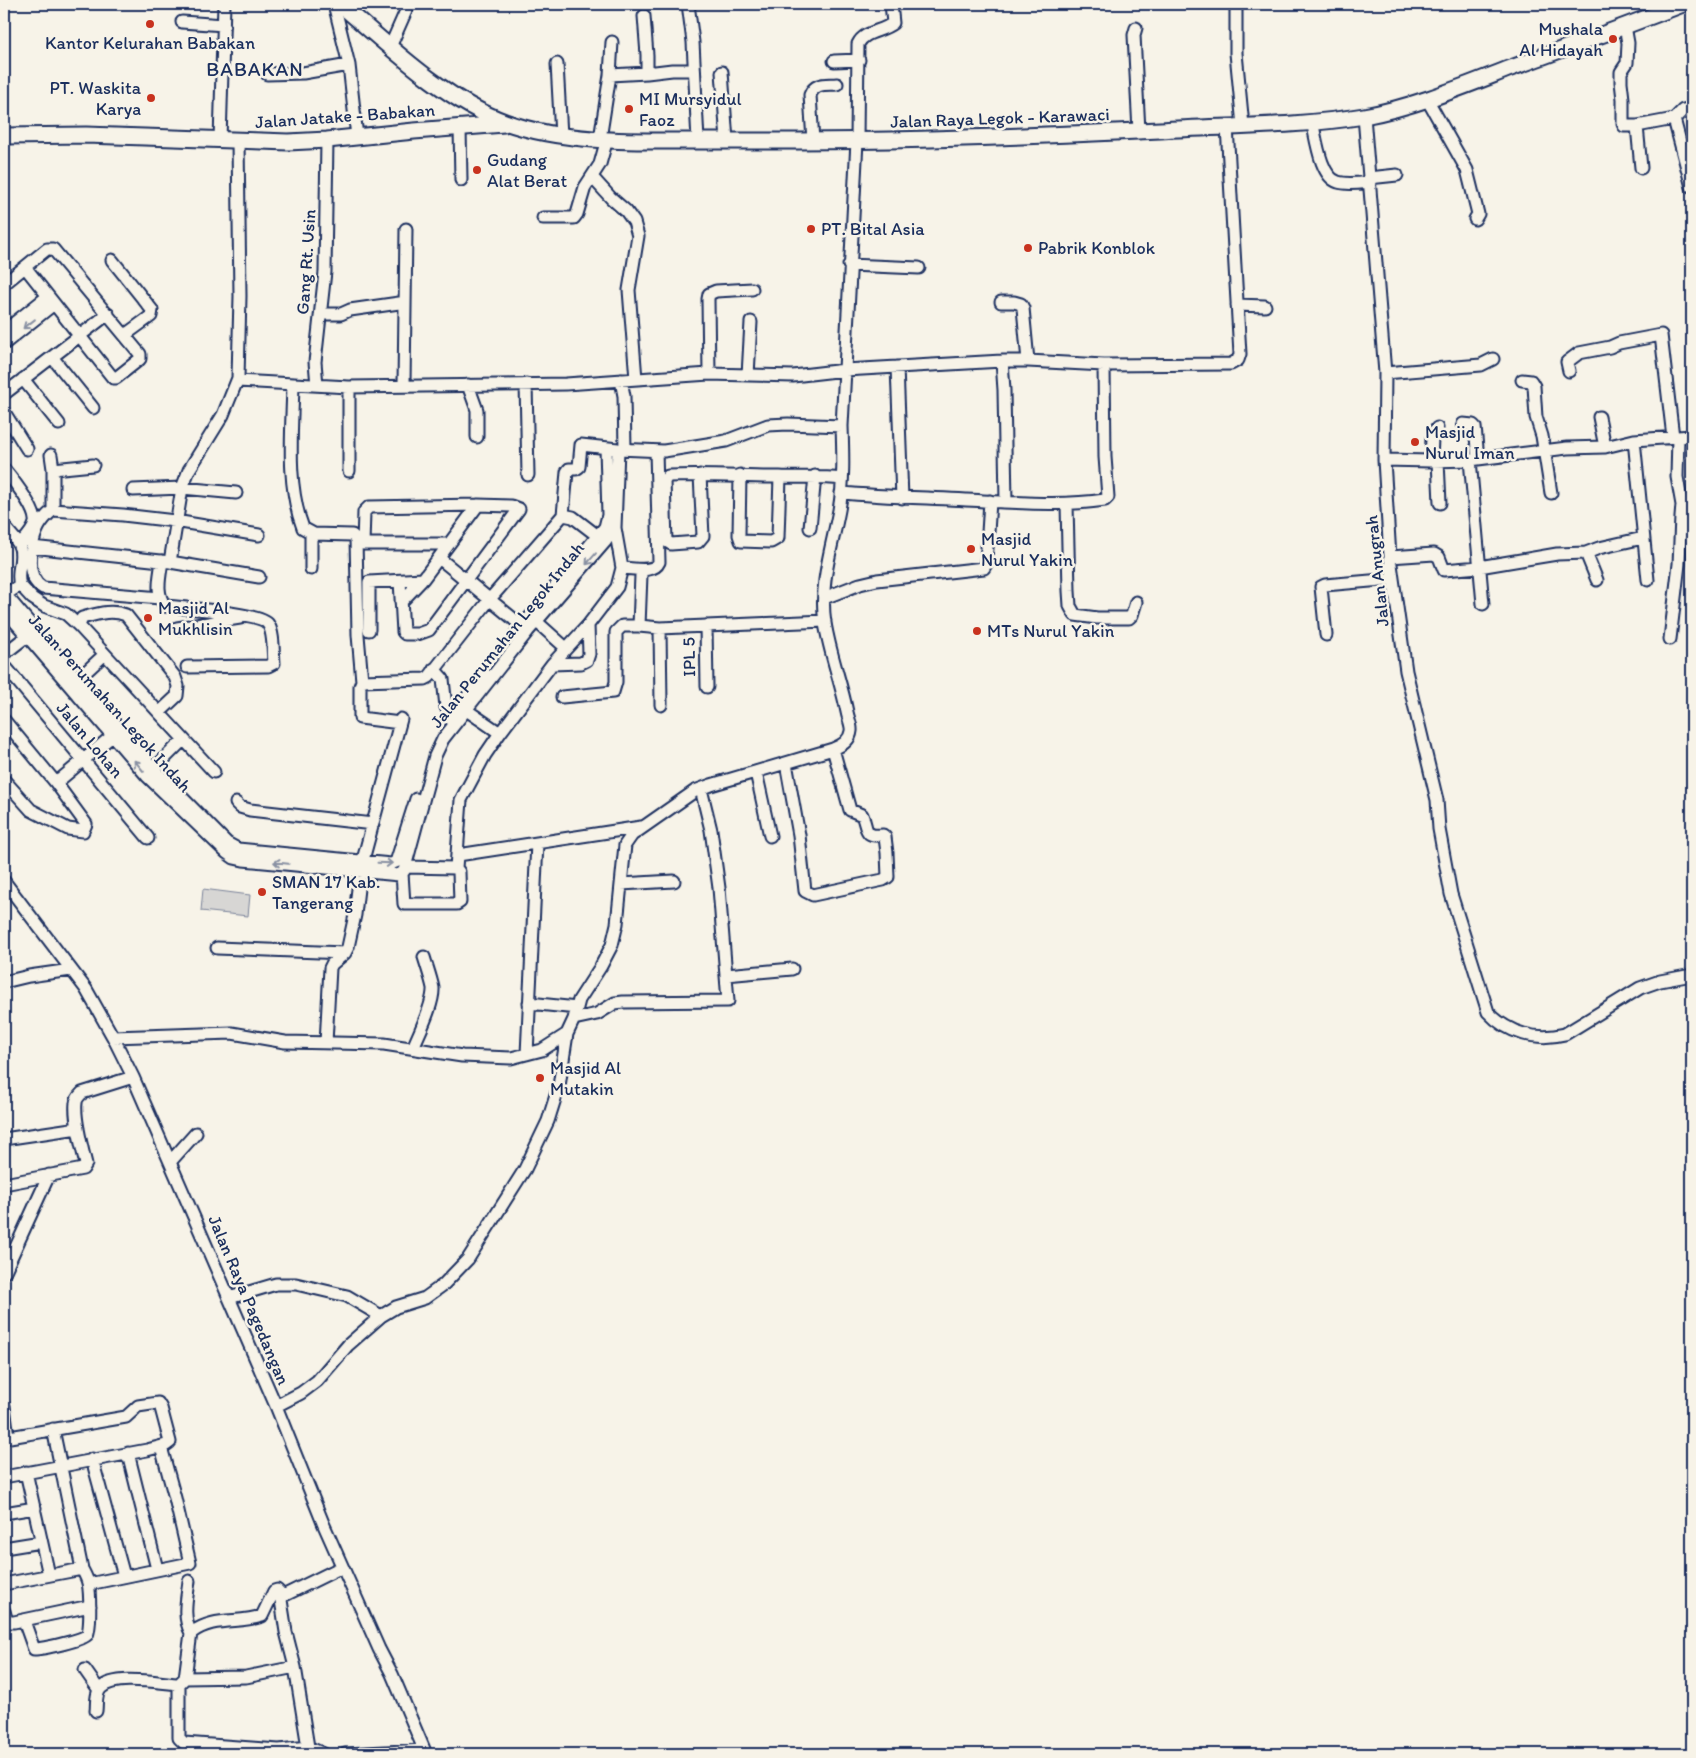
<svg xmlns="http://www.w3.org/2000/svg" width="1696" height="1758" viewBox="0 0 1696 1758" font-family="Itim,sans-serif">
<style>
.green{fill:#d7d6d4;stroke:#798299}
.lines{fill:none;stroke-linecap:round;stroke-linejoin:round}
.minor-casing{stroke:#1b2f5e;stroke-width:15}
.major-casing{stroke:#1b2f5e;stroke-width:19}
.minor{stroke:#f7f3e8;stroke-width:11}
.major{stroke:#f7f3e8;stroke-width:15}
.oneway{stroke:#8991a3}
.poi-dot{fill:#c8321e;stroke:#f7f3e8;stroke-width:2}
.labels{text-anchor:middle;stroke-width:5;stroke-linejoin:round;paint-order:stroke}
.poi-label{font-size:18px;fill:#1b2f5e;stroke:#f7f3e8;text-anchor:start}
.street-label{font-size:18px;fill:#1b2f5e;stroke:#f7f3e8}
.quarter-label{font-size:20px;letter-spacing:1px;fill:#1b2f5e;stroke:#f7f3e8}
</style>
<rect width="100%" height="100%" fill="#f7f3e8"/>
<filter id="ink" filterUnits="userSpaceOnUse"><feTurbulence type="fractalNoise" baseFrequency=".02" numOctaves="2"/><feDisplacementMap in="SourceGraphic" scale="10" xChannelSelector="R" yChannelSelector="G"/><feConvolveMatrix kernelMatrix="1 2 1 2 8 2 1 2 1" color-interpolation-filters="sRGB"/></filter>
<g filter="url(#ink)">
<path class="green" d="M203 889 250 895 248 916 201 911Z"/>
<g class="lines">
<g class="minor-casing">
<path id="minor" d="M334 4 349 65 357 137
M688 4 693 42 698 141
M1236 4V53L1243 126
M182 22 224 25
M1625 26 1628 43 1627 63 1621 72V82L1623 99V124L1624 126H1637L1641 168
M1136 28 1134 35 1139 131
M390 47 409 4
M834 61 859 60
M557 64 561 136
M722 72 727 141
M647 73 672 70H693
M267 74 303 73 349 65
M610 75 647 73V55L644 16
M1427 99 1467 170 1478 214 1475 219
M1364 116 1385 373 1384 460 1390 557 1406 671 1437 800 1439 829 1451 894 1488 1012C1508 1034 1537 1041 1565 1034L1640 988 1660 981 1692 975
M1674 119 1692 187
M1312 121C1316 137 1320 177 1338 182 1347 185 1360 183 1370 182
M1637 126 1674 119 1683 110 1692 108
M460 128 461 180
M600 139 610 75 612 42
M220 140 224 4
M813 141 810 95C815 82 826 85 837 84
M592 177 611 198 626 211 634 222 638 236 629 290 636 379
M1369 178 1397 175
M543 218H574L577 214 585 187 600 164 607 139
M112 260 152 310 151 316 125 335
M849 265 919 268
M4 284 47 249H53L140 354V359L116 378H113L25 267
M1001 302H1014L1021 304 1023 308 1028 361
M1237 305 1265 306
M321 314H341L350 310 399 303 405 304
M4 331 48 296
M4 344 54 304
M52 357 93 408
M1002 361 1004 390 1006 502
M897 367 902 498
M1569 371 1567 362 1579 353 1610 347 1619 343 1661 335 1673 437
M1385 373 1481 365 1493 359
M709 374 708 299 709 294 716 291 752 289
M748 375 751 322
M23 379 59 424
M621 380 624 396 625 449
M1522 380 1531 381 1534 386 1536 417 1542 436 1551 493
M237 381 349 387 566 384 709 374 793 376 845 370 1002 361H1028L1104 365 1231 364 1238 360 1240 354 1227 126
M526 384 528 475
M293 385C292 431 286 484 303 528L314 534 352 535 356 539 358 635 362 681 360 686V718L400 723
M317 385 315 362 325 272 327 140
M404 385 406 229
M468 385 477 410V437
M4 394 108 314
M4 412 27 449
M1599 417 1605 447
M1463 424 1473 425 1475 427 1478 458
M1634 440 1648 580
M51 455 53 469V510C40 521 35 531 32 547L170 562 259 577
M1384 460 1431 461 1470 460 1567 448 1605 447 1634 440 1692 436
M1470 460 1483 604
M1431 461 1432 438 1437 428
M1438 461 1440 503
M4 469C13 480 37 510 35 523 33 532 25 539 19 546
M53 469 93 465
M349 471V387
M700 475 703 536 698 542 671 544 666 541 664 481 668 476C705 474 743 477 780 477 801 478 820 476 842 479
M740 475 739 535 741 541 771 542 778 538 780 477
M133 490 182 488 236 493
M841 493C888 497 935 498 983 501 1024 503 1065 506 1105 500L1108 497 1105 457 1104 365
M1067 504 1069 591 1070 606 1075 615 1097 618H1129L1132 615 1136 602
M53 510 123 515 175 521 259 535
M563 515 573 517 603 540
M4 526C8 532 16 539 19 545 25 558 15 572 20 585L6 594
M810 528 815 476
M311 533V569
M32 547C29 562 29 580 43 588L160 598
M1586 553 1599 548 1643 538
M1390 557 1434 554 1439 557 1444 570 1479 567 1557 554 1586 553 1597 580
M439 558 527 630
M162 561C160 577 155 592 165 606 182 608 261 613 268 624 274 632 273 653 274 663L268 666 187 667
M170 562 182 488 189 470 223 415 238 378 240 296 238 141
M622 568C633 568 654 574 659 562L656 451
M641 575 639 626 660 628 661 705
M400 581 403 632 405 634H418L429 630 519 509 511 506 478 505 369 507 364 512 363 544H449
M20 585 32 598 44 606 66 614 79 626
M824 598 860 584 877 580 984 568 986 564 990 501
M10 600 154 769 227 843 238 849 391 864 396 862 397 859 416 799
M401 602 423 579 478 505
M4 609 147 776 227 853 234 858 243 860 399 875 404 871 435 756 443 739 528 631 605 542 615 528 618 449
M537 622 566 648
M706 626 707 687
M177 628 240 618
M660 628 825 621
M369 630V582L423 579
M1326 635 1321 587 1325 585 1393 579
M514 636 605 527 608 515 606 448
M1670 639 1679 564 1681 517 1682 505 1677 477 1678 437
M4 654 27 636
M552 664 581 663 587 660 589 654 588 625
M4 665 148 838
M434 669 443 679 446 707 455 712
M77 680 105 654
M362 681 425 679 429 677 490 599 563 515 567 472 569 469H576L579 467 581 445 618 449 664 451 726 441 768 425 788 424 842 426
M562 697 613 692 616 682V632L622 626H639
M462 707 500 733
M160 712 177 696 178 686 175 677 126 615C111 609 97 614 82 618L79 626 214 772
M450 719 485 674
M4 720 56 783 86 824 83 831 68 829 31 810 4 780
M786 763 799 835 805 891 813 895 883 880 888 877 887 853 885 837 883 835C863 837 868 829 862 815L850 810 833 749
M154 769 183 740
M756 772 770 836
M56 783 118 731
M236 803 240 807 250 810 373 824
M458 855 641 827
M405 867 456 868
M402 873 404 904H457L460 902 459 872 456 868 461 800 485 755 500 733 552 664 588 625 617 587 622 568 615 528 612 526
M4 881 86 989 113 1037 133 1077 276 1406 323 1523 379 1649 392 1674 426 1754
M621 884 674 881
M217 948 345 953
M726 975 792 969
M4 982 29 976 71 970
M529 1003 577 1008
M574 1019 597 1014 615 1003 623 1002 728 1001 719 888 711 830 701 789
M113 1037 232 1033 285 1042 384 1044 462 1056 511 1058 542 1050 567 1034 574 1019 579 1000 601 966 612 945 617 924 625 845 632 835 695 791 711 785 833 749C841 746 850 741 851 731 852 726 848 718 847 712 841 682 830 654 825 623 819 584 832 548 839 510 844 482 843 454 842 426L857 141 858 44C864 31 882 32 893 23L891 4
M326 1043 330 968 332 964 345 953 348 947 355 915 360 871 401 719
M413 1048C419 1033 434 1004 433 988 431 978 427 967 424 957
M527 1054 537 843
M4 1139 78 1128
M170 1162 196 1133
M4 1184 83 1169 86 1164C82 1148 74 1119 76 1103 76 1099 79 1096 82 1093L133 1077
M4 1273 49 1175
M229 1298 276 1284H296L347 1296 381 1316
M4 1406 8 1437
M276 1406 301 1393 317 1381 348 1345 381 1316 396 1307 425 1298 443 1285 468 1259 525 1169 548 1121 559 1086 567 1034
M4 1438 126 1417 138 1406 158 1403 161 1408 170 1442 166 1445 147 1450 4 1477
M128 1453 157 1569
M92 1459 124 1576
M26 1472 49 1575
M4 1513 35 1508
M4 1548 41 1542
M189 1581C187 1599 182 1616 191 1633
M4 1584 82 1569
M89 1584 190 1563 175 1498 161 1447
M4 1611 7 1622H14L90 1606
M24 1621 34 1649C42 1649 84 1640 87 1635 91 1628 90 1591 88 1583 87 1578 84 1573 82 1569L53 1429
M85 1670 99 1690
M185 1678 191 1633C214 1616 237 1624 262 1616L274 1591 277 1590 283 1596
M179 1684V1738L184 1743 279 1750 308 1747 324 1754
M96 1711C97 1704 95 1694 101 1688 115 1674 160 1683 179 1684L185 1678 246 1677 295 1667
M308 1747 295 1667 286 1632 281 1600 283 1596 342 1567
M345 1754 424 1750"/>
</g>
<g class="major-casing">
<path id="major" d="M340 4C388 45 446 101 505 122 574 147 664 140 736 141 878 142 1019 137 1160 130 1227 126 1297 127 1364 116 1414 107 1464 86 1511 68 1569 47 1626 26 1683 4
M4 136 86 135 288 142 327 140 414 131 504 124"/>
</g>
<use href="#minor" class="minor"/>
<use href="#major" class="major"/>
</g>
<defs><path id="oneway-shaft" d="M-6 0H5M1.5-3L5.5 0L1.5 3" fill="none" stroke-width="1.6" stroke-linecap="round" stroke-linejoin="round" transform="scale(1.25)"/></defs>
<g class="oneway">
<use href="#oneway-shaft" transform="translate(29 324) rotate(142)"/>
<use href="#oneway-shaft" transform="translate(591 559) rotate(131)"/>
<use href="#oneway-shaft" transform="translate(139 766) rotate(-130)"/>
<use href="#oneway-shaft" transform="translate(281 863) rotate(-174)"/>
<use href="#oneway-shaft" transform="translate(385 863) rotate(2)"/>
</g>
</g>
<g class="poi-dot">
<circle cx="150" cy="24" r="5"/>
<circle cx="1613" cy="39" r="5"/>
<circle cx="151" cy="98" r="5"/>
<circle cx="629" cy="109" r="5"/>
<circle cx="477" cy="170" r="5"/>
<circle cx="811" cy="229" r="5"/>
<circle cx="1028" cy="248" r="5"/>
<circle cx="1415" cy="442" r="5"/>
<circle cx="971" cy="549" r="5"/>
<circle cx="148" cy="618" r="5"/>
<circle cx="977" cy="631" r="5"/>
<circle cx="262" cy="892" r="5"/>
<circle cx="540" cy="1078" r="5"/>
</g>
<g class="labels">
<g class="poi-label">
<text x="1603" y="35" text-anchor="end">Mushala<tspan x="1603" dy="21">Al Hidayah</tspan></text>
<text x="150" y="49" text-anchor="middle">Kantor Kelurahan Babakan</text>
<text x="141" y="94" text-anchor="end">PT. Waskita<tspan x="141" dy="21">Karya</tspan></text>
<text x="639" y="105">MI Mursyidul<tspan x="639" dy="21">Faoz</tspan></text>
<text x="487" y="166">Gudang<tspan x="487" dy="21">Alat Berat</tspan></text>
<text x="821" y="235">PT. Bital Asia</text>
<text x="1038" y="254">Pabrik Konblok</text>
<text x="1425" y="438">Masjid<tspan x="1425" dy="21">Nurul Iman</tspan></text>
<text x="981" y="545">Masjid<tspan x="981" dy="21">Nurul Yakin</tspan></text>
<text x="158" y="614">Masjid Al<tspan x="158" dy="21">Mukhlisin</tspan></text>
<text x="987" y="637">MTs Nurul Yakin</text>
<text x="272" y="888">SMAN 17 Kab.<tspan x="272" dy="21">Tangerang</tspan></text>
<text x="550" y="1074">Masjid Al<tspan x="550" dy="21">Mutakin</tspan></text>
</g>
<g class="street-label">
<text transform="translate(345 116) rotate(-4)" y="6">Jalan Jatake - Babakan</text>
<text transform="translate(1000 118) rotate(-2)" y="6">Jalan Raya Legok - Karawaci</text>
<text transform="translate(306 262) rotate(-86)" y="6">Gang Rt. Usin</text>
<text transform="translate(1377 571) rotate(-96)" y="6">Jalan Anugrah</text>
<text transform="translate(507 635) rotate(-51)" y="6">Jalan Perumahan Legok Indah</text>
<text transform="translate(689 657) rotate(-91)" y="6">IPL 5</text>
<text transform="translate(110 703) rotate(48)" y="6">Jalan Perumahan Legok Indah</text>
<text transform="translate(90 740) rotate(50)" y="6">Jalan Lohan</text>
<text transform="translate(249 1300) rotate(67)" y="6">Jalan Raya Pagedangan</text>
</g>
<g class="quarter-label">
<text x="255" y="76">BABAKAN</text>
</g>
</g>
<rect width="1696" height="1758" fill="none" stroke="#f7f3e8" stroke-width="20"/>
<rect x="10" y="10" width="1676" height="1738" fill="none" stroke="#1b2f5e" stroke-width="2" filter="url(#ink)"/>
</svg>
